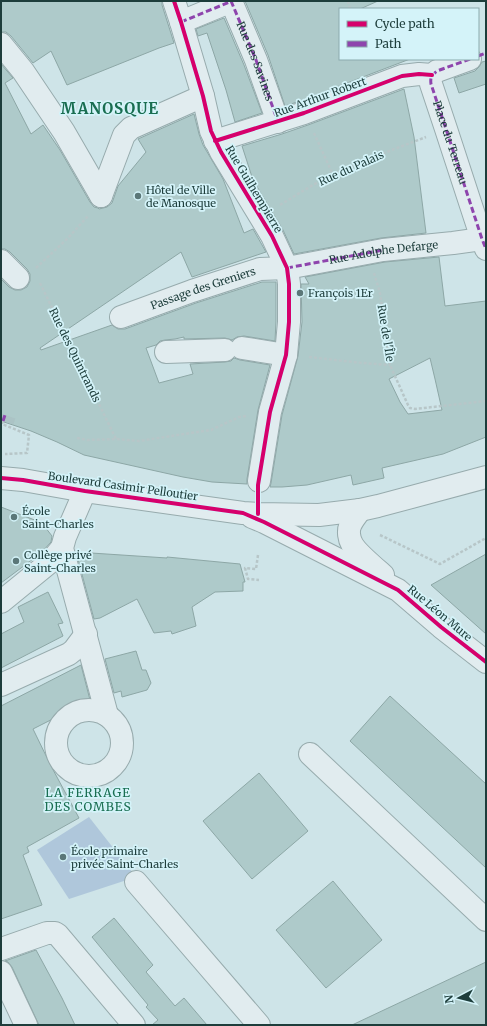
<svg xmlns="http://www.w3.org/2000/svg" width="487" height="1026" viewBox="0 0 487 1026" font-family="Merriweather,serif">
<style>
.green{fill:#afc7db}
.building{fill:#aecaca;stroke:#8da7a6;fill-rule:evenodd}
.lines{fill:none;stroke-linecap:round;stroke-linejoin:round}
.minor-tunnel{stroke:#abc3c5;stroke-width:22;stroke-dasharray:22 11;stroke-linecap:butt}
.minor-casing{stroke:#97abad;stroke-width:24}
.path{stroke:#b7c6c8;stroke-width:2.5;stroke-dasharray:3 2;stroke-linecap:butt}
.minor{stroke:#e1ecef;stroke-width:22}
.quiet{stroke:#8e44ad;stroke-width:3;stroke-dasharray:6 3;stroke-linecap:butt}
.cycleway-casing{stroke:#d4f3f9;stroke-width:6}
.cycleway{stroke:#d6006c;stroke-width:4}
.poi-dot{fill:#5b7778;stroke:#d4f3f9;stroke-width:1.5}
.labels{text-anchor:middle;stroke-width:3.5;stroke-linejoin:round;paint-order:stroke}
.street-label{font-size:11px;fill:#1d3d3b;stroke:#d4f3f9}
.poi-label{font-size:11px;fill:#1d3d3b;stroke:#d4f3f9;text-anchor:start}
.neighbourhood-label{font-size:12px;letter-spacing:1px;fill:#196e51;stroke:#d4f3f9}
.district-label{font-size:15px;font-weight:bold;letter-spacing:1px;fill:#196e51;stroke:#d4f3f9}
</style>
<rect width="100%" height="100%" fill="#cee4e8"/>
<path class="green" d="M89 817 136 877 69 899 37 850Z"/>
<path class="building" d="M1 1H162V5L174 43 159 48 67 85 51 51 33 63 11 36 6 32H1Z
M245 1H378L360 9H340V59H410L300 101 285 106 268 55Z
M224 18 244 65 262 113 235 122 226 90 207 33 198 36 196 29Z
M486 61V84L459 93 454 78 475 71 479 67 482 62Z
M1 64 13 78 5 83 31 134 43 125 60 150 90 202 94 207 98 208 99 209 107 207 112 203 118 186 146 152 138 139 194 114 199 134 203 145 223 179 244 233 253 229 266 252 192 277 181 252 40 348 41 350 112 325 118 329H125L196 303 262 282H276V321L275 341 244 336 237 337 232 340 225 338 184 339V337L175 339 165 340 160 341 156 345 146 348 159 383 193 374 190 364 225 362 231 361 234 358 240 360 270 365 258 410 247 479V484L212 482 183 477 84 455 57 442 31 431 1 421V279L9 287 15 290H21L27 287 30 281V274L27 269 10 252 5 249H1Z
M404 89 414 137 426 233 381 238 294 254 283 230 253 180 242 146 282 134 308 125Z
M439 257 445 306 486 301V437L443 454 382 468 384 478 353 485 351 475 307 485 282 487H270L271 483 282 415 298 356 302 322 301 284H309L305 277 385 262ZM430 358 435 379 442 410 408 414 400 402 389 379Z
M1 507 45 524V527L52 536 51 542 41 553 1 583Z
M76 552 167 558V557L240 564 245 582H243V591L215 592 192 607 196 626 172 634 171 631 154 633 137 599 100 618 94 619Z
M486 554V634L431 585Z
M48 592 63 623 58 624 63 636 1 668V634L24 622 18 607Z
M136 651 142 670H146L151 683 147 690 122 697 121 691 114 693 105 659Z
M81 665 90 700 33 729 51 766 79 818 27 847 29 852 23 855 42 905 1 919V706Z
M390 696 486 784V868L350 741Z
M259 773 308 831 252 879 203 821Z
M333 881 382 940 326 988 276 930Z
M114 918 153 965 146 972 175 1006 184 998 207 1025H152L158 1020 146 1007 148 1005 92 937Z
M36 950 62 998 75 1025H39L12 967 8 962 5 961Z
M486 962V1025H352Z"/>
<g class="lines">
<path class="minor-tunnel" d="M3 421 5 415"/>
<g class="minor-casing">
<g id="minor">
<path d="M174 1 181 22 203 96 211 131 221 152 272 236 287 268 289 284V322L286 355 270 412 259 481"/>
<path id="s1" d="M231 1 256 60 278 122"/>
<path d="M181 22 232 1"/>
<path d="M1 44 23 71 64 132 101 196"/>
<path id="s2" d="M470 59 437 71C432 75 430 77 431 84L446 129 482 239 486 249"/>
<path d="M215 141 304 113 402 76 419 74 432 75"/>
<path d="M101 196 124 135 131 128 203 96"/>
<path d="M1 261 18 278"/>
<path id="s3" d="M121 317 192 291 260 269 287 268 383 250 453 243 482 239"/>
<path d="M242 348 286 355"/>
<path d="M166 352 225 350"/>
<path d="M1 478 23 480 85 491 243 513 258 514 319 515 360 510 378 506 486 477"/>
<path d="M85 491 65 537 62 548 107 715"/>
<path d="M360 510C357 515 352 520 350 526 348 531 349 539 352 544 356 552 375 568 383 575"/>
<path d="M252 517 264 522 398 590 441 627 486 662"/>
<path d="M1 602 50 562 62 548"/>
<path d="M1 685 69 654 74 650 86 634"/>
<circle cx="89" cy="743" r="33"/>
<path d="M310 754 486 920"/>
<path d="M136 882 259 1025"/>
<path d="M1 949 47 933H55L58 935 134 1025"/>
<path d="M1 972 26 1025"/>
</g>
</g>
<path class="path" d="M348 1 350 9
M314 133 333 175
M280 205C298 194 315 183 334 174 364 160 395 149 426 137
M36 268 68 238 89 215
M374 273 380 293 390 365 408 405 410 408 415 409 486 401
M40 283 116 439
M309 357 362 363 390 365
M3 421 2 424 29 435 27 453 5 454
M77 438 87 440 116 439 139 441 211 430 239 417 246 416
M380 535 440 564 486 538
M258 555 256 569 245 568 248 579 259 580"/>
<use href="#minor" class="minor"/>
<path class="quiet" d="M231 1 256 60 278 122
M181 22 232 1
M478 56 486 53
M470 59 437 71C432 75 430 77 431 84L446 129 482 239 486 249
M287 268 383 250
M3 421 5 415"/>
<g class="cycleway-casing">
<path id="cycleway" d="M174 1 181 22 203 96 211 131 221 152 272 236 287 268 289 284V322L286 355 270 412 258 485V514
M215 141 304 113 402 76 419 74 432 75
M1 478 23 480 85 491 243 513 264 522 398 590 441 627 486 662"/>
</g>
<use href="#cycleway" class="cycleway"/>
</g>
<g class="poi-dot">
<circle cx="138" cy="196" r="4"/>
<circle cx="300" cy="293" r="4"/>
<circle cx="14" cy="517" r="4"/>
<circle cx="16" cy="561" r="4"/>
<circle cx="63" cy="857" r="4"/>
</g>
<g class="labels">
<g class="street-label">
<text dy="4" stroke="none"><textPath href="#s1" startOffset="65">Rue des Savines</textPath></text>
<text transform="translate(320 97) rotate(-20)" y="4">Rue Arthur Robert</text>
<text dy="4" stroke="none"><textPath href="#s2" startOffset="112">Place du Terreau</textPath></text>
<text transform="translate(351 168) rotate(-24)" y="4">Rue du Palais</text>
<text transform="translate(254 189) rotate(59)" y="4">Rue Guilhempierre</text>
<text dy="4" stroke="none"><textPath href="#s3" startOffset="272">Rue Adolphe Defarge</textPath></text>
<text dy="4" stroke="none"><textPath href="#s3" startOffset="87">Passage des Greniers</textPath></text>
<text transform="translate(386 333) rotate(81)" y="4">Rue de l'Île</text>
<text transform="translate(75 355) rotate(64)" y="4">Rue des Quintrands</text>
<text transform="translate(123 486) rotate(8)" y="4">Boulevard Casimir Pelloutier</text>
<text transform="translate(440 613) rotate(40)" y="4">Rue Léon Mure</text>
</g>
<g class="poi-label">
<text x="146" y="194">Hôtel de Ville<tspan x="146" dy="13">de Manosque</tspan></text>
<text x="308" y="297">François 1Er</text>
<text x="22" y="515">École<tspan x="22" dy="13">Saint-Charles</tspan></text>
<text x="24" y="559">Collège privé<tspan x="24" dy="13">Saint-Charles</tspan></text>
<text x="71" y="855">École primaire<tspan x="71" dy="13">privée Saint-Charles</tspan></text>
</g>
<g class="neighbourhood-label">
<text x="88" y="797">LA FERRAGE<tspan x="88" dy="14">DES COMBES</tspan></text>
</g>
<g class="district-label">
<text x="110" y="114">MANOSQUE</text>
</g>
</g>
<rect width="487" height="1026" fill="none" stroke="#1d3d3b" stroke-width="4"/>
<rect x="339" y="8" width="140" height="52" fill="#d4f3f9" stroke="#8baaad"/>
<rect x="347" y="21" width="20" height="6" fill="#d6006c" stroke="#8baaad"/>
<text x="375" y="28" font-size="12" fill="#1d3d3b">Cycle path</text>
<rect x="347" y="41" width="20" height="6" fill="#8e44ad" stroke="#8baaad"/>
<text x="375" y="48" font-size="12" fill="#1d3d3b">Path</text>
<g transform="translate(459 998) rotate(263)" stroke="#d4f3f9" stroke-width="3" paint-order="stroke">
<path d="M0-3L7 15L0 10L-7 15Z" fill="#1d3d3b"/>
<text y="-6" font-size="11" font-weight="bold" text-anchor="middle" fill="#1d3d3b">N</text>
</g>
</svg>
